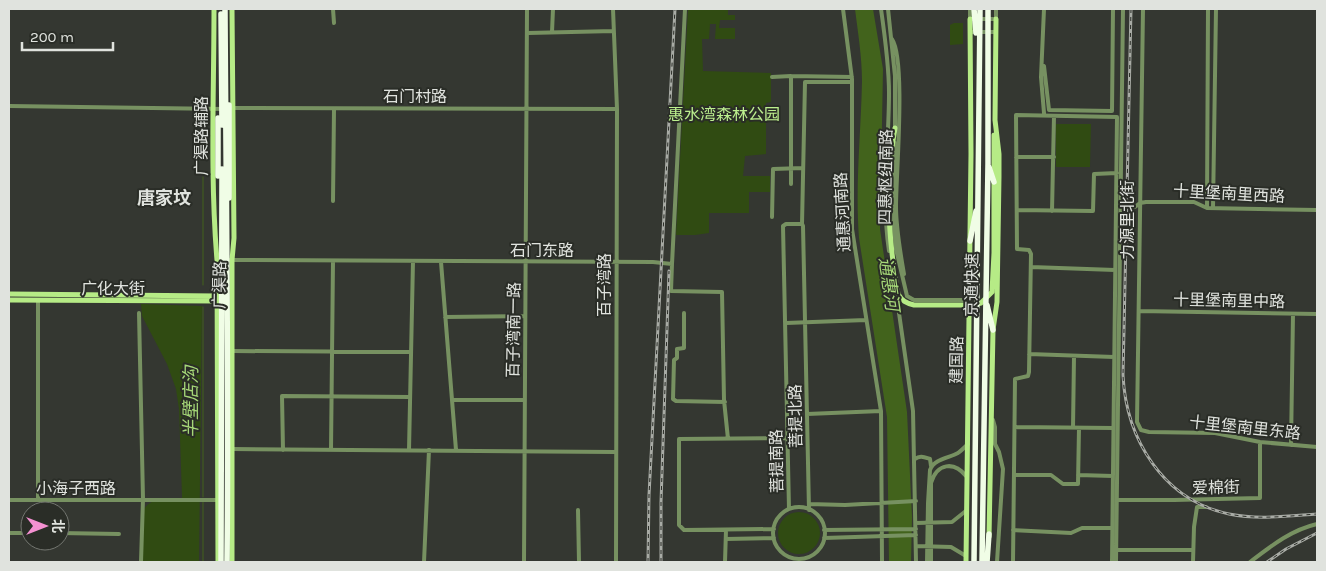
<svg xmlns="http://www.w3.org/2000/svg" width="1326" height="571" viewBox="0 0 1326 571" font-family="Karla,'Noto Sans SC',sans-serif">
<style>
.green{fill:#304b12}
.water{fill:#42631c}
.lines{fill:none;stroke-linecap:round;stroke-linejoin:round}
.stream{stroke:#42631c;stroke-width:1}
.minor{stroke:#779161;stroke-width:4}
.major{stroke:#b6eb86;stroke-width:5}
.highway{stroke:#f0fde6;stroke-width:5.5}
.rail-casing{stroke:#a8aba5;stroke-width:3}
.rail{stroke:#2a2d27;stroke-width:1;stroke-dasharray:4;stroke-linecap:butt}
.labels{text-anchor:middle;stroke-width:4;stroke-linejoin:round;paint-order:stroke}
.street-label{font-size:16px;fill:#e0e3de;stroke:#2a2d27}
.park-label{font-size:16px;fill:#bcef8e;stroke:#2a2d27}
.neighbourhood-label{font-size:18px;font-weight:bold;fill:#e0e3de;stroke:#2a2d27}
.water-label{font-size:18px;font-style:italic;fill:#a6d878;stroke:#2a2d27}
</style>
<rect width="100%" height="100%" fill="#343731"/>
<path class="green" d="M688 9H728V15H735V20H720L719 28H735V39H715L716 24H710L709 39H702L703 71 771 73V102L766 103V154L745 156 743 176H770V192H749V213H709V233L695 235H676Z
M954 23H963V44L950 45V25Z
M1056 124H1091L1090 167H1056Z
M141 304 202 306 199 562H142L144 510C149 496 169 501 182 501V496L179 409 176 389 167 364 142 316Z
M778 533a21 21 0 1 1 42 0a21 21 0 1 1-42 0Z"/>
<path class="water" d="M855 9H873L883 69 880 229 907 412 912 517 911 562H889L887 417 859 238C855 185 861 133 862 81 862 57 858 33 855 9Z"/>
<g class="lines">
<path class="stream" d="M203 285V177
M203 497V307
M203 562V502"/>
<path class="minor" d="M333 9 334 23
M613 9 617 109 616 562
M843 9 852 79V229L881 411 882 562
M881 9C885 37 889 65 889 93 889 146 881 198 889 251
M888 9 895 76V131
M970 9V19H973
M1044 9 1041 77 1044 113
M1143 9 1137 422 1141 430 1149 432 1215 433 1260 442 1317 447
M980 19H996V9
M552 32 553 9
M970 32H995
M528 33 614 31
M892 39C906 60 896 174 896 206 896 229 900 251 904 274
M1042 65 1044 66 1049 110 1112 111 1113 9
M772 77 791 76
M9 106 224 109
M231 108 617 109
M895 143 894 226 896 249 907 296
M1016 157H1054
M791 184V76L852 77
M333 201 334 109
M1121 207H1135L1140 203 1146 202H1194L1207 208 1317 210
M1207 208 1208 9
M1213 208 1216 9
M1017 210 1093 211 1094 174 1117 173
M1052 211 1054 116
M772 217 773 169 803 168
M802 224 805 82H852
M230 260 653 262 672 264 685 9
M441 262 456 450
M672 264 671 291 722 292 724 400 728 439
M1031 267 1115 270
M896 292 913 411 916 562
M907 296 914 300H969
M1139 311 1317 314
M139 313 143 499 141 562
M684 313V348L677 349V358L674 360 673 399 676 401 725 402
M445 317 525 316
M786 323 866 320
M232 351 410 352
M1029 354 1114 357
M452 400H525
M807 414 881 411
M993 420 995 427V444L999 452 1003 469 997 562
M1015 427 1113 428
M1073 428 1074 356
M1291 445 1293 314
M232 449 615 452
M283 450 282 396 410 397
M331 450 333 261
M409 450 413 261
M915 459C920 455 924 457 930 459L931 466
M1014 475H1051L1063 484H1078L1079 428
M1078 475 1113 476
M9 500H218
M38 500V300
M1117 500H1174L1260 498V442
M809 504 845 505 916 501
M773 533a26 26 0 1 1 52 0a26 26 0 1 1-52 0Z
M789 509 783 226 786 224H802L803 226 809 510
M578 510 579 562
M916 523 952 522 967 510
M774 529 684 530 679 525V439L788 438
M824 530 916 529
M1013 530 1071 533 1082 528H1112
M9 533H30
M60 533 119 534
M824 538 916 535
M726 539 774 538
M916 546 951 547 966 556
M1116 550H1192
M424 562 429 450
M524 562 527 9
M725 562 726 530
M927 562 928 503 930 470C934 459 949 458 958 453 962 450 965 447 968 444
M931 562V483C937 463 954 461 966 476
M1013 562 1015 379 1028 376 1029 372 1031 254 1029 250 1017 249 1016 115 1117 117 1112 562
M1116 562 1123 9
M1193 562 1194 527 1197 507H1206
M1250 562C1271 546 1291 530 1317 524"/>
<path class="major" d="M214 9C214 92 210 177 217 260L218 562
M895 128C885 183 888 239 898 294 902 301 906 303 914 305H973L981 303 992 292 994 253V135
M9 294 217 296
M9 300 217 301
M989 537 993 330 997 302 999 176V154L995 120 996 19
M232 562V260L234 238 232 9
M966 562 971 154 970 19"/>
<path class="highway" d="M225 9C226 193 229 378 227 562
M974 9 976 33
M221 14 222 125
M229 105V198
M218 118V176
M989 167 994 182
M970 241 976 211
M987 305 993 330
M221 562 222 169
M974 562 980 9
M982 562 988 163V9
M987 562 989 534"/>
<g class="rail-casing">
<path id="rail" d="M1131 9 1123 375C1126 439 1163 500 1229 514 1258 520 1288 516 1317 514
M648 562 649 495 675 9
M661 562V502L669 271
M1267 562 1286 549 1317 533"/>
</g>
<use href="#rail" class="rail"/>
</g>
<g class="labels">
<g class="street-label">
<text x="415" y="102">石门村路</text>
<text transform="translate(201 136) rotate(-90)" y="6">广渠路辅路</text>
<text transform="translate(885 177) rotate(-89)" y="6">四惠枢纽南路</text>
<text transform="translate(1229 193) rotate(3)" y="6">十里堡南里西路</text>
<text transform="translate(842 212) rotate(-93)" y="6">通惠河南路</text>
<text transform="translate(1127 220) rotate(-90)" y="6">力源里北街</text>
<text x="542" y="256">石门东路</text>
<text transform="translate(219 285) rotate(-89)" y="6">广渠路</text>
<text transform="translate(604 285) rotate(-90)" y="6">百子湾路</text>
<text transform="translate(971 285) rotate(-89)" y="6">京通快速</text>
<text x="113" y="294">广化大街</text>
<text transform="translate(1229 300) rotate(1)" y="6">十里堡南里中路</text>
<text transform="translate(513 330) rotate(-89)" y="6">百子湾南一路</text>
<text transform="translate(956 360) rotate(-89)" y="6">建国路</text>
<text transform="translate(795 416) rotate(-91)" y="6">菩提北路</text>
<text transform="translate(1245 427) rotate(6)" y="6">十里堡南里东路</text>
<text transform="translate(776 461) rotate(-91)" y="6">菩提南路</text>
<text transform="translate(1216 487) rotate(-1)" y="6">爱棉街</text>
<text x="76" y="494">小海子西路</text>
</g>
<g class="park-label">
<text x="724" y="120">惠水湾森林公园</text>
</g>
<g class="neighbourhood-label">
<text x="164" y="204">唐家坟</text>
</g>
<g class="water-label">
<text transform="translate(889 284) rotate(82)" y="6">通惠河</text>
<text transform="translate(191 402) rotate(-90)" y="6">半壁店沟</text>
</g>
</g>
<rect width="1326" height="571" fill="none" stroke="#e0e3de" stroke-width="20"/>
<g transform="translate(45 526) rotate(90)"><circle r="24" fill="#2a2d27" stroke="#737670"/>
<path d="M0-4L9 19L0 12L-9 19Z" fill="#f591d2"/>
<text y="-8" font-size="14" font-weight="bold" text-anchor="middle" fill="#e0e3de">北</text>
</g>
<path d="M22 42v8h91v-8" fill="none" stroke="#e0e3de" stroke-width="2.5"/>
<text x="30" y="42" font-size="15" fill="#e0e3de" stroke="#2a2d27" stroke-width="4" paint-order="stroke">200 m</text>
</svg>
